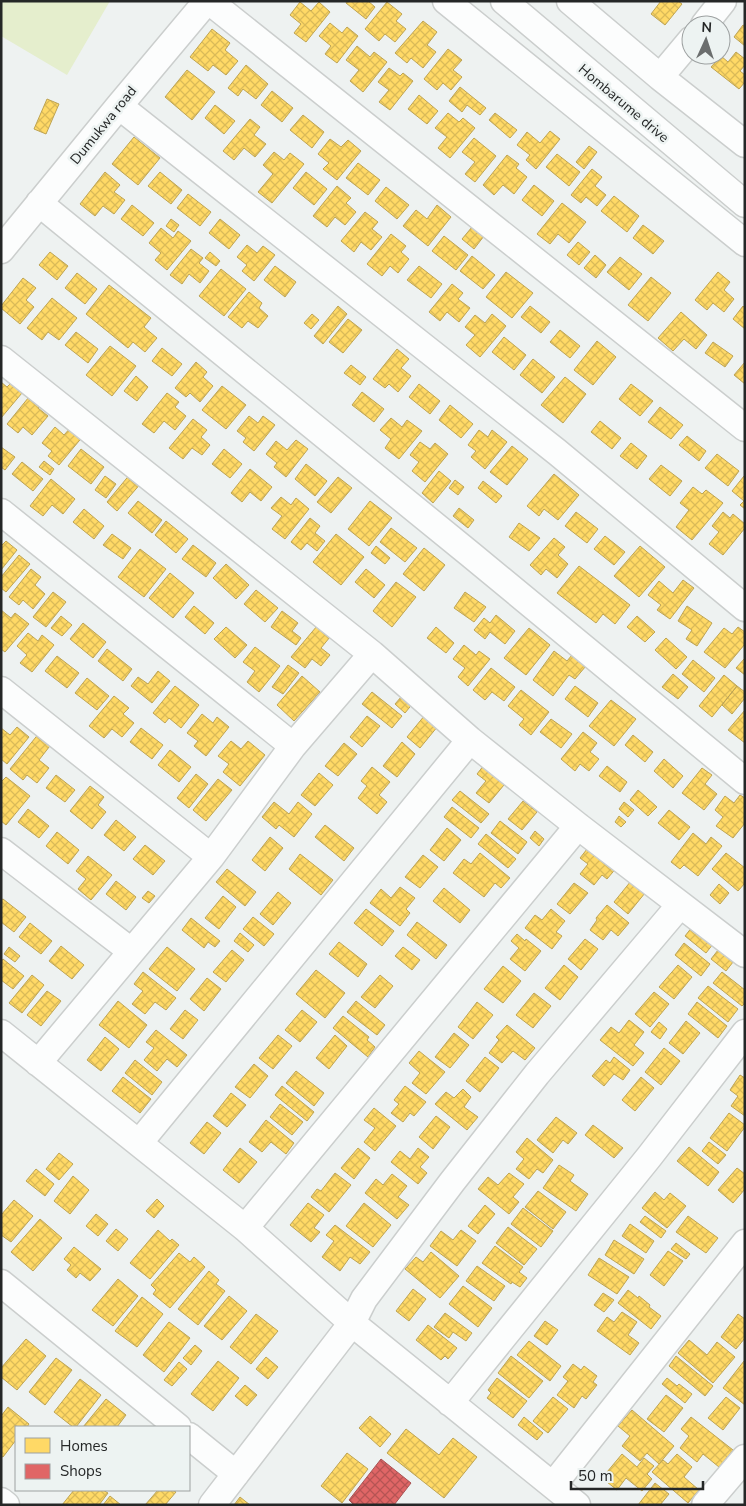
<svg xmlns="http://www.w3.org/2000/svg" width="746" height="1506" viewBox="0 0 746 1506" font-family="'Nunito Sans',sans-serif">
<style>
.pitch{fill:#e5eecd}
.homes{fill:url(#homes-cross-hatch);stroke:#bea453}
.shops{fill:url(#shops-cross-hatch);stroke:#a85353}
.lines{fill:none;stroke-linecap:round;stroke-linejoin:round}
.minor-casing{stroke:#cbcecd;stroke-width:29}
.minor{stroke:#fcfdfd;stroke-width:26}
.labels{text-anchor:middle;stroke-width:5;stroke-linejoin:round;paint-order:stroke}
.street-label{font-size:14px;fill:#252727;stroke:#edf3f2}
</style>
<defs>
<pattern id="homes-cross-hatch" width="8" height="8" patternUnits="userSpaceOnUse" patternTransform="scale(1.25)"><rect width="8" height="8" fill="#ffd966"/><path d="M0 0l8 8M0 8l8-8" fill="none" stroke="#daba58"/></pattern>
<pattern id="shops-cross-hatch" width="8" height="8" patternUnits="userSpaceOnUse" patternTransform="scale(1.25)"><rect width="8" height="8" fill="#e06666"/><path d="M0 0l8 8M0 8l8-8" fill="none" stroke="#b55454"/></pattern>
</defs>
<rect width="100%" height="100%" fill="#eef2f1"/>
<path class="pitch" d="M1 1H110L67 75 1 36Z"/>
<path class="homes" d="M347 1H368L375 7 366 19 346 3Z
M661 1H678L682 4 665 25 651 14Z
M300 2 311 11 319 2 330 12 306 42 294 33 301 24 290 15Z
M387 2 402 14 396 21 406 29 395 42 385 34 379 41 365 29Z
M423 21 437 32 427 45 436 52 423 68 411 58 407 63 395 53Z
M330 23 342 33 347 27 358 36 337 63 325 54 331 46 319 36Z
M743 25 745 26V46L734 37Z
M212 29 230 43 225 50 238 61 226 75 213 65 208 71 190 57Z
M357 46 370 57 374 52 387 62 363 92 350 81 359 70 346 60Z
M448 49 462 60 453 70 462 77 451 90 443 83 437 90 424 79Z
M736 52 745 59V65L740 71 745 75V82L739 89 711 67 721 56 728 62Z
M246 65 268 84 256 99 243 89 238 96 228 88Z
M389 68 400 76 403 73 413 81 390 110 379 102 389 90 378 82Z
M187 70 215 92 192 120 165 97Z
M460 87 486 108 480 115 467 105 462 112 449 101Z
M272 91 293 108 282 122 261 105Z
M419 95 438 111 427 124 408 109Z
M47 99 59 104 46 134 34 129Z
M215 105 235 121 224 134 205 118Z
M448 113 459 122 463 118 475 128 450 158 438 148 447 137 435 128Z
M495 113 517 130 510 138 489 120Z
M303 115 324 132 312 148 290 130Z
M250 119 260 127 254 135 266 144 255 157 244 148 234 160 223 151Z
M550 131 560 139 536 169 526 160 530 155 517 145 527 132 540 143Z
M134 137 160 158 138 185 112 164Z
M474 138 496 156 475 182 465 174 475 162 462 152Z
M330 139 341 147 348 140 361 151 337 180 323 169 329 163 318 154Z
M589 146 597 152 584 169 576 162Z
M274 152 284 160 290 153 304 164 272 203 258 192 273 174 263 165Z
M557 154 580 172 569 186 546 167Z
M507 155 519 164 516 168 527 177 514 194 503 185 494 195 483 185Z
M358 163 380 180 368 195 346 178Z
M592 169 602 177 595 186 606 195 597 206 586 197 581 203 571 195Z
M105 172 120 185 114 192 125 200 114 214 103 206 95 216 80 204Z
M160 172 182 190 171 204 148 186Z
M306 172 327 189 314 205 293 188Z
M534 185 554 201 542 216 522 200Z
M337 186 351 198 346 203 356 212 345 225 335 217 327 227 313 216Z
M386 187 409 205 397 219 375 201Z
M188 194 211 212 200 226 177 208Z
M614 196 639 216 627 232 601 211Z
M562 203 586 222 569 243 558 234 550 244 537 234Z
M132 205 154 223 143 236 121 219Z
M437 205 451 217 428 246 403 226 416 210 427 219Z
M365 212 378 222 372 229 382 237 371 250 361 242 354 252 341 241Z
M171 219 179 225 174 232 166 226Z
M220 219 240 235 229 249 209 233Z
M643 225 664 241 653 254 633 238Z
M472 227 484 236 474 249 462 239Z
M161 228 173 238 178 231 191 241 167 270 155 260 161 253 149 243Z
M391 234 406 246 401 252 409 259 398 273 390 266 382 276 367 264Z
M444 236 468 255 456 270 432 251Z
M578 242 590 252 579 265 567 255Z
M247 245 257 253 263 246 275 255 254 281 242 271 247 265 237 257Z
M191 249 203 258 199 263 209 271 200 283 189 274 182 284 170 275Z
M50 252 68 266 57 280 39 265Z
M210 252 220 261 216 266 205 258Z
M595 255 606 265 596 278 584 268Z
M472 256 495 275 483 289 460 271Z
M620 257 642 274 629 290 607 272Z
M275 266 296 282 285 297 264 280Z
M419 266 442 284 431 298 407 280Z
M221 269 246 289 224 316 199 296Z
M506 272 533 293 512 318 486 297Z
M718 272 730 282 724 290 734 299 724 312 713 303 707 310 695 300Z
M77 273 97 289 85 304 65 288Z
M651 277 671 293 648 321 628 305Z
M23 278 36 288 26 300 34 307 20 324 1 308V306Z
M452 284 463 293 458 299 470 308 459 322 447 312 440 321 429 312Z
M109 285 151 318 144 327 157 338 145 352 133 342 128 348 86 314Z
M249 292 262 303 259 308 268 316 258 328 248 321 242 328 228 317Z
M52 298 77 318 59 340 48 332 42 340 27 328Z
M338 306 347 314 323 344 314 336Z
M530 306 550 322 541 333 521 317Z
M743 306 745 308V329L733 319Z
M681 312 707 335 696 349 684 339 673 351 658 338Z
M312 314 319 320 311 329 304 323Z
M492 314 506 326 480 357 466 345 475 335 465 327 475 315 485 323Z
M348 319 362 330 343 353 329 342Z
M560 330 580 346 570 358 550 342Z
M76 332 98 349 88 363 65 345Z
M504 337 526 355 514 370 492 352Z
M597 341 616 357 593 385 574 370Z
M713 342 733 356 725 367 705 353Z
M110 346 136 366 112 396 86 375Z
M162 348 182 364 172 376 152 361Z
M397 349 409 359 401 368 411 376 398 392 389 384 385 388 373 379Z
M533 359 555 377 542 393 520 375Z
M196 362 207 372 203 377 213 386 200 402 190 393 186 397 175 388Z
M745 362V384L734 375Z
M351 365 366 377 360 385 344 373Z
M136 376 148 387 137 401 124 391Z
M565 377 586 394 563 423 541 405Z
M1 382 7 387 11 383 22 393 1 418Z
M419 384 440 401 430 414 409 397Z
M631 384 653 401 640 416 619 399Z
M222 386 246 405 226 429 202 410Z
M33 392 44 401 38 408 48 416 32 435 23 427 18 433 7 424Z
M362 392 384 409 374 422 352 405Z
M167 393 179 402 175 407 186 416 175 430 164 421 154 433 142 424Z
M450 405 473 424 461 438 439 420Z
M660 407 683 425 671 439 648 422Z
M249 416 258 423 263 416 275 425 254 451 243 442 246 438 237 431Z
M391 418 402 427 407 420 422 431 399 459 385 448 391 439 380 430Z
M193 419 207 430 201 437 210 445 202 455 192 448 183 459 169 448Z
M600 421 621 438 612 449 591 432Z
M72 426 84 435 59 465 48 456 52 451 42 443 55 427 64 435Z
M479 430 488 437 492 430 507 442 485 469 471 457 476 451 468 445Z
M687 436 706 451 699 461 679 445Z
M296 440 308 449 286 477 274 467 277 463 266 454 276 441 287 450Z
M420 442 430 449 435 443 448 454 425 482 412 471 419 462 410 455Z
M631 443 647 456 637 469 620 456Z
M512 446 528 459 507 485 490 472Z
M1 447 15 457 5 470 1 467Z
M81 449 104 467 91 484 68 466Z
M224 449 242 464 230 478 212 464Z
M717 454 739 471 728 486 705 468Z
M44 461 54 469 50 475 39 467Z
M22 462 43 479 33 491 12 474Z
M306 464 327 481 315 496 295 479Z
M661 465 682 481 670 496 649 479Z
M250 469 272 487 261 501 250 492 242 502 231 493Z
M439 471 451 481 433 503 422 493Z
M131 473 142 482 117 511 107 502Z
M554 474 579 495 558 520 544 509 539 516 527 506Z
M105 476 116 484 106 498 95 490Z
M744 476 745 477V509L740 505 744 501 732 491Z
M338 477 352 488 331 513 317 502Z
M51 479 75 499 63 514 52 505 43 516 30 506Z
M455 480 464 487 458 495 449 488Z
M483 481 502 496 496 503 478 488Z
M693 487 702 494 706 490 723 503 692 540 676 527 689 510 680 503Z
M281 497 291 505 296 498 309 509 285 539 272 529 282 516 271 508Z
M138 501 162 520 152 533 128 513Z
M370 501 392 518 369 546 348 529Z
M459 508 474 520 468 528 453 516Z
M84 509 104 526 94 539 73 522Z
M576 512 598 529 587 543 565 526Z
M723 512 730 518 733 514 745 524V528L723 555 709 544 719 532 712 526Z
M310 518 320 526 315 533 325 541 317 551 307 543 301 550 291 542Z
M166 521 188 539 176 553 155 535Z
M519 523 540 538 529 551 509 537Z
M391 528 417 548 405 562 380 542Z
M112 534 131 548 123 559 103 545Z
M336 534 364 557 341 585 313 562Z
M605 536 625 552 614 565 594 549Z
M554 538 565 547 558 555 568 564 557 578 546 569 541 575 530 565Z
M6 541 17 550 1 570V546Z
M193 545 216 563 206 577 182 559Z
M376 546 390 558 385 564 371 553Z
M640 546 665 567 639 597 614 576Z
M424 548 445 565 424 591 403 574Z
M140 549 166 569 144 597 118 577Z
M19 555 30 564 6 592 1 588V577Z
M226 564 249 585 236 599 213 578Z
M579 566 630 605 615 624 603 614 596 623 557 593Z
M31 569 41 577 35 585 45 594 33 609 23 600 19 605 9 597Z
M366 569 385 585 374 598 355 582Z
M170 573 194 593 173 618 149 598Z
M683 580 694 588 670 619 657 610 661 605 648 595 659 581 673 593Z
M396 582 416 597 392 627 373 611Z
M256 590 278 608 265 622 244 604Z
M53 592 66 602 46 627 33 617Z
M465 592 486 607 474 622 454 608Z
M194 606 214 623 205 634 185 617Z
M687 606 712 623 697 646 686 639 692 630 678 621Z
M1 610 11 618 15 613 29 624 5 652 1 649Z
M282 611 298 623 292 631 301 638 296 645 271 627Z
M496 615 515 631 505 644 490 632 485 639 474 630 484 618 490 623Z
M61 616 72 625 62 636 51 628Z
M637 616 655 632 645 642 627 627Z
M83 623 106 642 93 658 70 639Z
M317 626 330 637 321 648 330 655 321 666 312 659 305 668 291 657Z
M226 627 247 645 235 658 214 639Z
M436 627 454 643 446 653 427 638Z
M738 627 745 632V644L725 668 704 652 724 628 732 634Z
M529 628 550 645 526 675 504 658Z
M28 633 38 641 42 635 54 645 32 672 20 663 27 655 17 646Z
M666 638 687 657 676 669 655 650Z
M464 645 476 655 479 651 490 659 468 686 458 677 465 668 453 659Z
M255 647 280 666 259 692 247 682 255 671 243 662Z
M107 649 132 669 123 681 98 661Z
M577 649 591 660 575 679 569 675 553 696 533 680 554 651 567 661Z
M57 656 79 673 67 688 45 671Z
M745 658V675L736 668Z
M693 660 715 678 704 692 682 674Z
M288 665 299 673 283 694 272 687Z
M491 668 515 687 504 701 492 692 485 700 473 690Z
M158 671 170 681 152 703 131 686 138 677 148 684Z
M673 674 688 687 678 699 662 687Z
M724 675 737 686 712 717 699 706Z
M302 676 320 692 294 721 277 705Z
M87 678 109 696 97 710 75 693Z
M175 686 199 705 181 728 169 718 165 723 153 713Z
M575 686 598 703 588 717 565 699Z
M737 686 745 692V698L732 714 722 705Z
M408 689 418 697 405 713 395 704Z
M521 690 549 712 531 735 519 725 524 719 508 706Z
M372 692 402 716 392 728 362 704Z
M114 696 129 708 123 714 134 723 122 737 112 729 104 738 89 726Z
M611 700 636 719 614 746 589 726Z
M745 710V743L728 730Z
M202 714 213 723 217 717 229 727 206 756 194 746 198 741 187 733Z
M425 715 438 726 420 748 407 737Z
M367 716 380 726 362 747 350 737Z
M551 719 572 734 561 748 540 732Z
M17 727 29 737 7 764 1 759V728L10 735Z
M141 728 163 745 152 759 130 742Z
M40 732 53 742 39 760 49 768 37 783 27 775 23 780 10 769Z
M583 732 597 743 590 752 599 759 589 771 580 764 575 771 561 759Z
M633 735 653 752 645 762 625 745Z
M231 741 241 749 248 741 265 755 240 786 223 772 229 764 218 756Z
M402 742 415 754 397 777 383 766Z
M344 743 357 754 338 776 325 766Z
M170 750 191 767 179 782 158 765Z
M664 759 683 776 673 788 654 771Z
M484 765 509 779 489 803 476 793 486 781 477 774Z
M607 766 627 782 620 792 599 776Z
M372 767 390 782 379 795 387 802 377 814 358 798 367 786 361 781Z
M702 768 712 775 705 784 717 794 704 810 682 793Z
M319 773 333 785 315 806 301 795Z
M196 774 208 784 189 808 177 798Z
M56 775 75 790 65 802 46 788Z
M6 777 30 796 6 825 1 821V782Z
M218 779 232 790 206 821 193 810Z
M90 786 104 797 98 805 106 812 92 829 70 811Z
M638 790 657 807 648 816 630 800Z
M460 791 489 814 481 823 452 800Z
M740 795 745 798V823L733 838 716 826 723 817 715 810 725 796 734 803Z
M523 801 537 812 522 830 508 819Z
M274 802 289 814 298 802 312 814 294 837 279 825 276 829 262 817Z
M624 802 634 810 628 817 619 809Z
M452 807 479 828 471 838 444 817Z
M28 809 49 826 39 838 18 822Z
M669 810 690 827 679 840 658 823Z
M619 816 626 822 621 827 615 822Z
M116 820 136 837 124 851 104 835Z
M500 821 527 842 518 854 491 833Z
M325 825 354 848 344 861 315 837Z
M447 828 461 840 444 861 430 850Z
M535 831 544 839 539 846 530 838Z
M57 832 79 850 68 864 46 846Z
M693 833 706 844 711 837 722 846 698 876 684 865 680 869 671 862Z
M486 834 516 859 508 868 478 844Z
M270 837 283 848 265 871 252 860Z
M591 844 618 866 607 879 602 875 594 885 580 874 588 864 580 858Z
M145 845 165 861 153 875 133 859Z
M480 853 510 878 501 888 495 883 484 897 453 873 464 859 471 864Z
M726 853 745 868V883L738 891 712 869Z
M300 854 333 880 321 895 289 869Z
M423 855 438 867 420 888 405 877Z
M88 856 112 875 91 900 78 889 86 879 76 871Z
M227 869 256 892 245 906 216 882Z
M116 881 136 897 126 910 106 894Z
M631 881 645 893 628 914 614 902Z
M574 883 588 893 570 914 557 904Z
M719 884 729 893 720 904 710 895Z
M400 887 415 898 406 909 410 913 400 926 370 903 381 889 391 898Z
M444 888 470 910 460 923 433 901Z
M148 891 155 896 149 903 142 898Z
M278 892 291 903 273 925 260 914Z
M223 896 236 907 219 929 205 918Z
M3 899 26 917 14 932 1 922V900Z
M607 905 629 923 618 936 611 930 603 940 590 930 597 920 596 918Z
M366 909 394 931 382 946 354 923Z
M551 909 565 921 556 932 562 936 552 949 525 928 535 915 542 920Z
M253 917 274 934 264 946 243 929Z
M191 918 220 941 215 947 208 942 204 948 182 930Z
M417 922 447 945 436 959 407 935Z
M696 922 717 939 706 953 685 936Z
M30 923 52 941 41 954 19 937Z
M240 933 254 945 248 952 234 941Z
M517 934 525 941 526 939 541 951 525 971 510 959 519 948 511 941Z
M585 939 598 949 581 970 568 959Z
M339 942 367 964 358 977 329 954Z
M684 943 710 964 701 976 675 955Z
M722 945 737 957 726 971 711 959Z
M61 946 84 965 72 979 49 961Z
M9 947 20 956 15 962 4 954Z
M167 947 195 969 177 991 149 969Z
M403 947 420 960 412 970 395 956Z
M232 950 244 960 226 982 213 972Z
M3 959 24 976 13 989 1 980V962Z
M564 965 578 977 560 1000 545 988Z
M678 965 692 977 674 999 659 987Z
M503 966 521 981 503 1003 484 989Z
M316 970 345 993 325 1018 296 994Z
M143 972 176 998 166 1010 155 1002 145 1014 132 1004 143 991 134 984Z
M722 972 745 990V1003L742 1006 713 983Z
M32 975 44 985 22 1013 9 1003Z
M380 975 393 986 375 1008 361 997Z
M207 978 221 989 204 1011 190 999Z
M708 986 738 1009 728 1022 698 998Z
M47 991 61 1001 41 1026 27 1015Z
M654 992 669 1004 650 1027 635 1014Z
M534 993 551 1006 533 1028 516 1015Z
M118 1001 147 1025 129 1048 99 1025Z
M356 1001 385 1025 377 1035 347 1012Z
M477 1002 493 1015 473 1039 458 1027Z
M697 1002 727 1026 718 1038 688 1014Z
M185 1010 198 1020 183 1039 170 1029Z
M302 1010 317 1022 300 1042 285 1030Z
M343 1016 369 1037 367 1040 375 1047 368 1057 333 1028Z
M629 1020 644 1032 634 1045 644 1053 633 1066 600 1040 611 1027 619 1033Z
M686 1021 700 1033 683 1054 669 1043Z
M659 1022 667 1029 660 1039 651 1032Z
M507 1025 535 1048 525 1060 513 1051 502 1063 489 1053 499 1040 496 1037Z
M156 1030 187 1055 177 1067 167 1059 157 1071 144 1060 154 1048 146 1042Z
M454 1033 469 1045 450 1068 435 1057Z
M278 1035 292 1046 273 1069 259 1058Z
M335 1035 347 1046 329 1069 316 1058Z
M105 1037 119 1049 101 1071 87 1060Z
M664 1048 680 1061 661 1085 645 1072Z
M419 1051 445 1072 426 1094 412 1083 420 1073 409 1063Z
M485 1057 499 1068 480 1092 466 1081Z
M614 1057 630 1070 623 1080 614 1074 604 1086 592 1076 606 1060 610 1063Z
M135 1060 162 1082 152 1095 125 1073Z
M254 1064 268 1076 250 1098 235 1087Z
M296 1071 324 1093 314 1106 286 1083Z
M740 1075 745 1078V1116L731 1106 738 1096 730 1090Z
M123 1077 151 1099 140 1113 112 1091Z
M641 1077 654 1088 635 1111 622 1100Z
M282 1086 314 1112 307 1121 275 1095Z
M405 1086 426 1102 414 1116 410 1113 403 1122 391 1113 399 1104 394 1100Z
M463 1089 471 1097 464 1107 478 1117 467 1130 435 1104 446 1092 454 1098Z
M231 1093 246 1105 227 1127 213 1116Z
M280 1104 303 1122 292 1135 270 1117Z
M374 1108 396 1126 375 1151 364 1142 375 1128 364 1120Z
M729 1113 745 1125V1127L727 1151 710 1138Z
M436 1116 450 1127 433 1149 419 1137Z
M556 1117 577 1133 568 1144 563 1140 553 1153 537 1140Z
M266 1120 294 1143 286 1154 271 1142 262 1152 249 1142Z
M207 1122 221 1133 204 1154 190 1143Z
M593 1125 623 1148 614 1158 585 1135Z
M527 1138 553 1160 543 1173 537 1169 529 1179 516 1169 524 1159 516 1152Z
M709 1142 726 1155 718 1164 702 1151Z
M689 1147 719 1172 708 1186 677 1161Z
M240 1148 257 1162 239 1183 223 1170Z
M358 1148 370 1158 354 1179 341 1168Z
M418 1148 429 1157 420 1167 427 1173 418 1184 391 1162 400 1151 410 1159Z
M59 1153 73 1164 59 1180 46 1169Z
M559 1165 574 1175 570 1181 588 1194 576 1211 543 1188Z
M737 1168 745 1174V1189L733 1203 718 1190Z
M36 1169 54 1184 45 1196 26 1181Z
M335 1173 351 1185 329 1212 311 1197 317 1189 321 1191Z
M509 1173 524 1184 513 1197 519 1202 509 1214 478 1189 488 1177 498 1185Z
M392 1174 407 1186 398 1197 409 1205 397 1219 365 1193 376 1179 383 1185Z
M73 1176 89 1190 70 1214 54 1201Z
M538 1191 566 1212 553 1229 525 1207Z
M655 1192 664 1200 670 1193 686 1206 667 1228 642 1208Z
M157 1199 164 1206 154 1218 146 1211Z
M14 1200 33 1216 11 1242 1 1235V1215Z
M308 1203 324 1215 314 1228 320 1232 311 1242 290 1225Z
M364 1203 391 1225 373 1247 346 1226Z
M485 1205 495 1214 478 1234 468 1226Z
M523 1208 553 1231 541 1247 511 1224Z
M96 1214 108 1224 98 1236 86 1226Z
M645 1216 666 1231 661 1238 640 1222Z
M688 1216 718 1238 706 1253 676 1232Z
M40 1219 62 1238 33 1271 11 1252Z
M630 1224 654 1241 646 1253 622 1236Z
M335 1225 370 1252 360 1264 350 1257 340 1271 322 1257 334 1241 326 1235Z
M508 1227 537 1249 524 1265 496 1243Z
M116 1229 128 1239 118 1251 106 1241Z
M158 1230 170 1241 172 1239 179 1245 150 1279 130 1263Z
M461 1230 476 1241 457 1266 430 1246 441 1231 453 1240Z
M614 1240 644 1259 634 1274 605 1255Z
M676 1243 690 1254 686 1259 671 1249Z
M495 1246 523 1267 519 1272 527 1278 520 1287 512 1282 511 1284 482 1263Z
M74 1247 101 1269 90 1281 80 1273 76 1278 67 1270 71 1265 64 1259Z
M668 1251 683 1261 664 1286 650 1275Z
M431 1252 459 1276 440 1298 405 1269 416 1257 423 1262Z
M179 1253 190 1262 194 1257 205 1267 170 1308 153 1294 156 1290 151 1285Z
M599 1258 629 1277 617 1294 588 1275Z
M477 1266 505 1286 494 1301 466 1281Z
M209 1271 219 1280 216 1284 225 1291 198 1325 178 1309Z
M118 1279 138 1296 113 1326 92 1310Z
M463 1286 492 1308 478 1327 449 1304Z
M413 1289 426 1299 409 1321 396 1311Z
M628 1290 638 1298 639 1296 650 1305 649 1307 661 1316 651 1329 618 1303Z
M603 1293 614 1300 604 1312 594 1305Z
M229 1296 247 1311 222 1340 204 1326Z
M142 1297 163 1314 137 1347 115 1331Z
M622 1312 637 1322 628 1335 639 1343 630 1355 597 1331 607 1317 614 1322Z
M445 1313 472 1333 466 1341 453 1332 449 1338 434 1327Z
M256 1314 278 1331 251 1364 230 1347Z
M738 1314 745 1319V1338L736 1349 721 1337Z
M545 1321 558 1330 547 1345 534 1336Z
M169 1322 190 1338 164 1372 143 1355Z
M428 1325 457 1348 448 1359 445 1356 441 1360 416 1340Z
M26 1339 46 1356 17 1390 1 1377V1368Z
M689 1340 707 1355 717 1342 735 1357 713 1383 678 1353Z
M529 1341 561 1366 550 1381 517 1355Z
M195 1345 202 1351 191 1365 183 1358Z
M511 1356 543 1381 529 1398 498 1373Z
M676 1356 713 1386 705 1396 669 1366Z
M266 1357 278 1367 268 1379 256 1369Z
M56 1358 72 1370 45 1405 29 1392Z
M218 1361 239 1378 213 1411 191 1394Z
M744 1361 745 1362V1405L723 1388Z
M179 1362 187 1369 172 1386 164 1380Z
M573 1364 581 1370 584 1366 597 1376 593 1382 597 1385 586 1399 582 1396 574 1408 557 1395 568 1381 563 1377Z
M497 1378 527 1401 513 1418 487 1398 491 1393 488 1390Z
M667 1378 677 1386 679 1384 692 1394 685 1403 662 1384Z
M80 1379 101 1395 76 1427H73L54 1412Z
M245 1385 257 1395 247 1406 235 1396Z
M666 1395 683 1408 664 1432 647 1419Z
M553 1397 568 1409 548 1433 533 1421Z
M726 1397 740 1408 723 1430 708 1418Z
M106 1399 126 1415 117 1427H83Z
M8 1407 29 1424 27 1427H16V1440L3 1457 1 1456V1416Z
M632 1410 674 1446 659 1464 647 1453 640 1461 622 1446 630 1436 618 1426Z
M370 1416 391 1434 380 1447 359 1428Z
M524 1417 543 1433 537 1440 518 1425Z
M691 1417 733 1450 719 1467 703 1454 697 1462 680 1448 689 1436 681 1429Z
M406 1429 439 1455 453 1438 477 1457 444 1498 387 1453Z
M347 1453 368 1469 342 1503 321 1486Z
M622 1454 637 1467 644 1458 654 1466 647 1474 652 1479 642 1491 626 1478 617 1490 602 1478Z
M677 1454 692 1467 684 1477 699 1490 688 1503 652 1472 663 1460 668 1464Z
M655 1483 669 1494 660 1505H638Z
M74 1490H103L108 1493 99 1505H62Z
M158 1490H172L176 1492 165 1505H145Z
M110 1496 121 1505H103Z
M240 1497 250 1505H234Z"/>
<path class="shops" d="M381 1459 411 1483 394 1505H354L349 1500Z"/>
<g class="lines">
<g class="minor-casing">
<path id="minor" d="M209 1 745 428
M446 1 745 243
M504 1 745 204
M570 1 660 77 745 144
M704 25 723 1
M660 77 691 40
M119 106 557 452 745 608
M39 203 470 554 745 781
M1 250 119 106 207 1
M1 359 372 654 470 740 578 826 745 954
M1 512 293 746
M1 690 211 857
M1 851 131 951
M1 1033 245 1228 352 1323 577 1505
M38 1063 211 857 293 746 372 654
M139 1143 470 740
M245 1228 578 826
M1 1283 178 1427
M450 1403 649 1157 745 1033
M189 1436 236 1474
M553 1485 745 1243
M1 1501 6 1505
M212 1505 352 1323 364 1299 452 1182 537 1074 680 905
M705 1505 745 1458"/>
</g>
<use href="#minor" class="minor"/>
</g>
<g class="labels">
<g class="street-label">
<text transform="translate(624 103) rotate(40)" y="5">Hombarume drive</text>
<text transform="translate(103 125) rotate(-51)" y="5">Dumukwa road</text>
</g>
</g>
<rect width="746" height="1506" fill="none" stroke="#252727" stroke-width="5"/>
<rect x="15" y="1426" width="175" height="65" fill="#edf3f2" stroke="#9da1a1"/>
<rect x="25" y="1438" width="25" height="15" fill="#ffd966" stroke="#9da1a1"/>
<text x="60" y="1451" font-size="15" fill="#252727">Homes</text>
<rect x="25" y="1464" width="25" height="15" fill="#e06666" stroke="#9da1a1"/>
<text x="60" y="1476" font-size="15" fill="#252727">Shops</text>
<g transform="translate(706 40) rotate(3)"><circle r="24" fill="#edf3f2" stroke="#9da1a1"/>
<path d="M0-4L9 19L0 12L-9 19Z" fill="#6b6e6e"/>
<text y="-8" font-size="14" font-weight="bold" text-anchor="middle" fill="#252727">N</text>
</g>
<path d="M571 1481v8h132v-8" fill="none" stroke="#252727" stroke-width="2.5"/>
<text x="578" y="1481" font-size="15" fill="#252727" stroke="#edf3f2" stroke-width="4" paint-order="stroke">50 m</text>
</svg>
